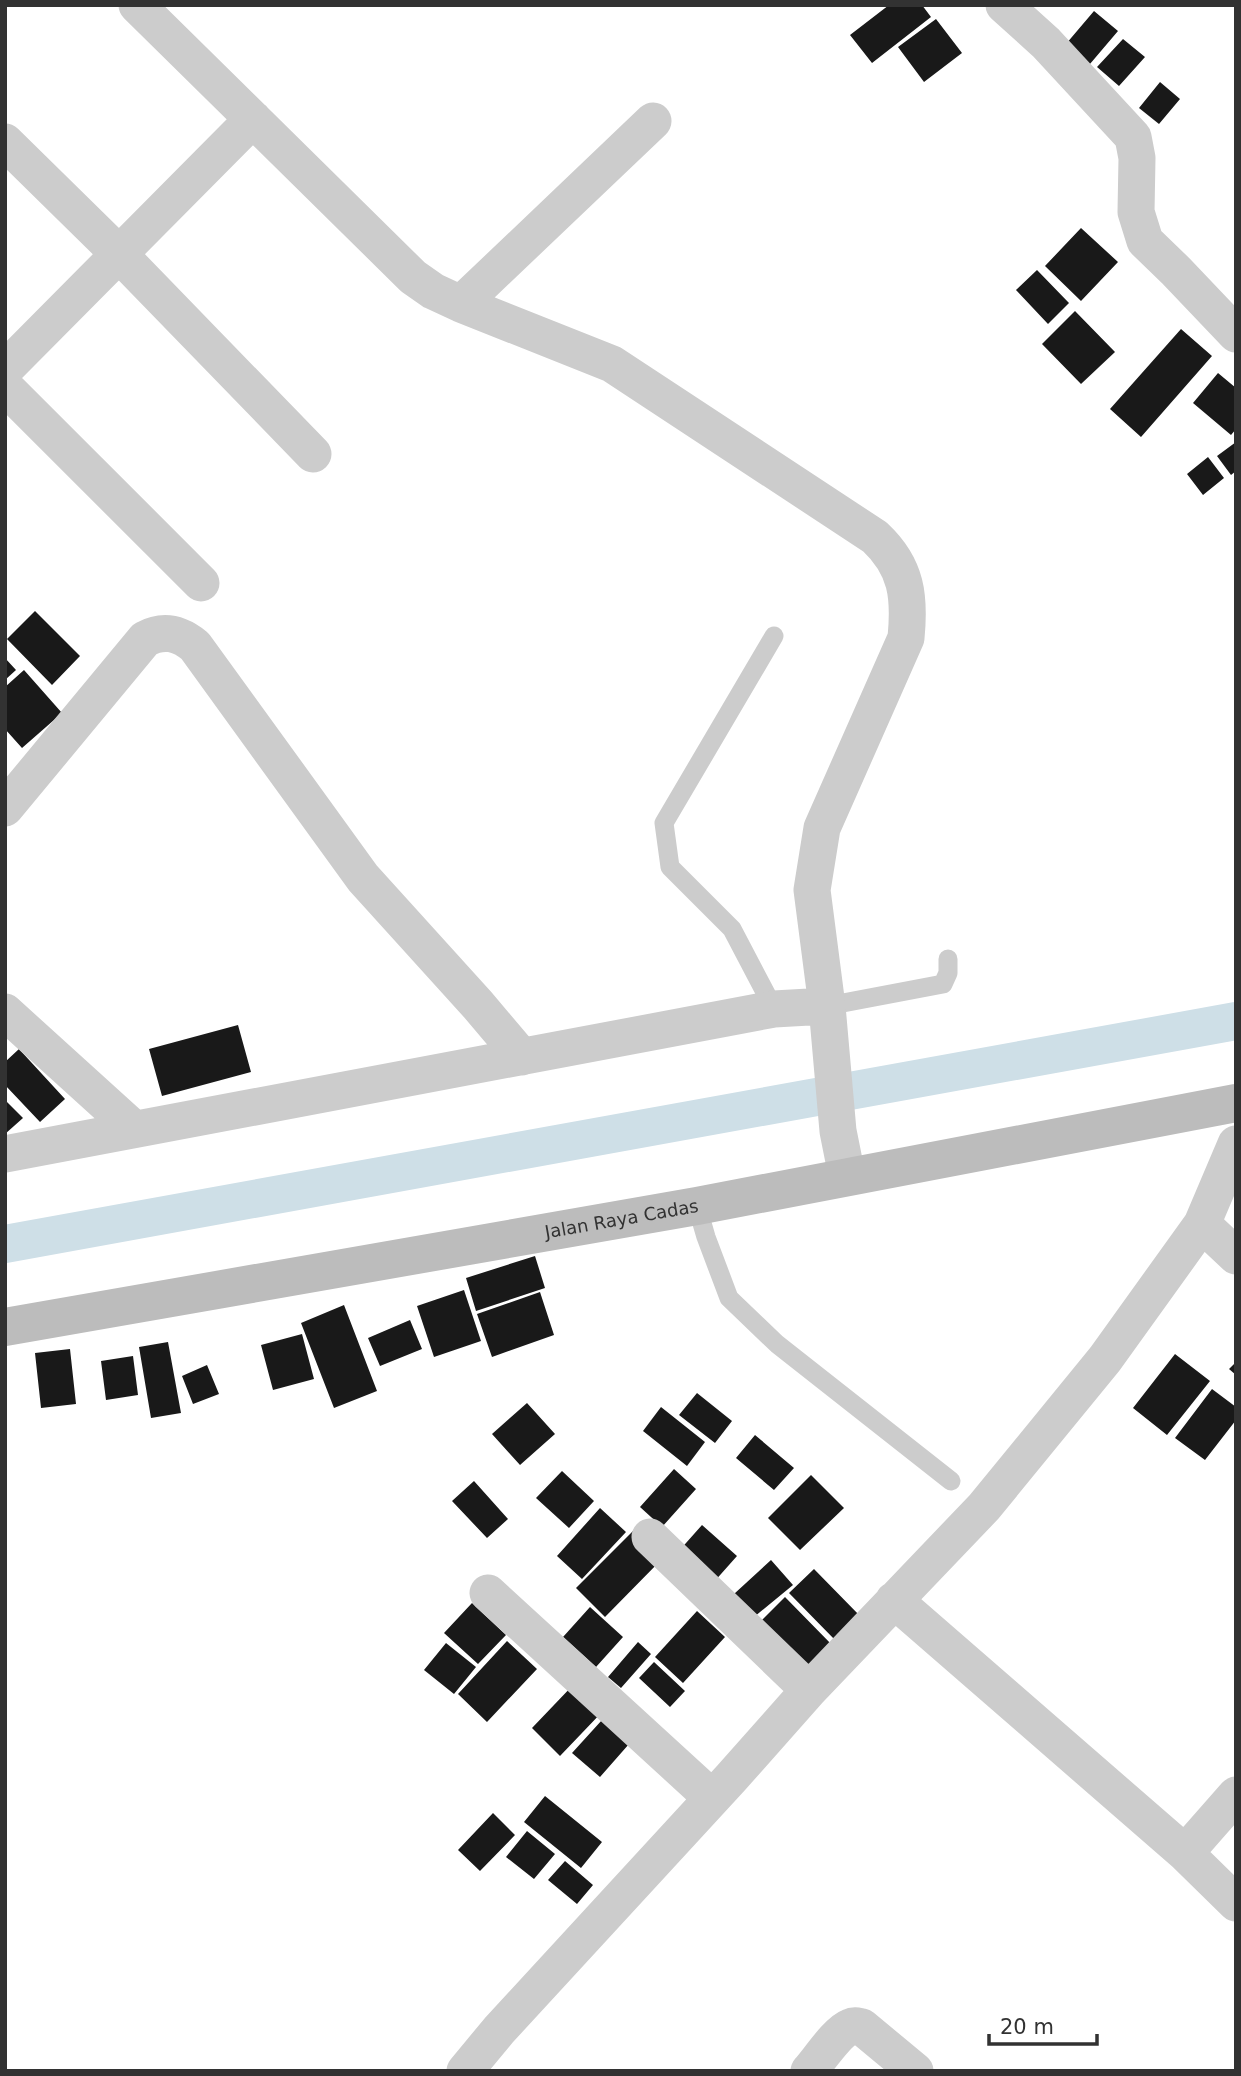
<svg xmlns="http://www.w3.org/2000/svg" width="1241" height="2076" viewBox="0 0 1241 2076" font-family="'DejaVu Sans',sans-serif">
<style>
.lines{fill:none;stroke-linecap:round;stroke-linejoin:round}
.canal{stroke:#cedfe7;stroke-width:38}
.building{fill:#191919}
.lane{stroke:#ccc;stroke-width:19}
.street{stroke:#ccc;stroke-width:37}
.secondary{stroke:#bcbcbc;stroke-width:38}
.labels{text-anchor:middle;stroke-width:7;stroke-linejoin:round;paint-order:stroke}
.street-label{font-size:18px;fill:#323232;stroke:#fff}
</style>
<rect width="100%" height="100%" fill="#fff"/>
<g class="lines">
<path class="canal" d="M5 1244 1236 1021"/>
</g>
<path class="building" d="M889 5H922L931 17 872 63 850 35Z
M1094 11 1118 31 1084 71 1060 51Z
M936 19 962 53 924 82 898 47Z
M1123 39 1145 57 1119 86 1097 67Z
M1160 82 1180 99 1159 124 1139 108Z
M1081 228 1118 262 1081 301 1045 266Z
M1037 270 1069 303 1048 324 1016 290Z
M1075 311 1115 352 1081 384 1042 344Z
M1181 329 1212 356 1141 437 1110 409Z
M1218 373 1236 388V429L1231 435 1193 403Z
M1236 442V471L1231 475 1217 456Z
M1208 457 1224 478 1203 495 1187 474Z
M35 611 80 656 52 685 7 639Z
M5 658 16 670 5 680Z
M24 670 62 713 22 748 5 729V687Z
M238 1025 251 1072 162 1096 149 1049Z
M19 1049 65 1099 40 1122 5 1085V1062Z
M5 1100 23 1118 5 1134Z
M535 1256 545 1288 476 1311 466 1278Z
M464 1290 481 1341 434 1357 417 1306Z
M540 1292 554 1335 492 1357 477 1314Z
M344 1305 377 1391 334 1408 301 1323Z
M410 1320 422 1349 380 1366 368 1338Z
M302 1334 314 1379 273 1390 261 1345Z
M168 1342 181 1413 151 1418 139 1347Z
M70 1349 76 1404 41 1408 35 1353Z
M1175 1354 1210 1381 1167 1435 1133 1408Z
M133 1356 138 1395 106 1400 101 1361Z
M1236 1362V1375L1229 1369Z
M207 1365 219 1394 193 1404 182 1376Z
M1212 1389 1236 1407V1420L1205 1460 1175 1438Z
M697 1393 732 1421 715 1443 679 1415Z
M527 1403 555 1434 520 1465 492 1434Z
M661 1407 705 1442 687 1466 643 1431Z
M755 1435 794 1468 774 1490 736 1458Z
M674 1469 696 1489 662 1527 640 1507Z
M562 1471 594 1501 569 1528 536 1498Z
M811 1475 844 1508 800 1550 768 1518Z
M474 1481 508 1519 487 1538 452 1501Z
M600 1508 626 1532 582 1579 557 1556Z
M702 1525 737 1556 713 1583 678 1552Z
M634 1530 663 1558 605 1617 576 1588Z
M771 1560 793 1585 754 1617 734 1594Z
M814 1569 861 1617 836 1641 789 1593Z
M785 1597 834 1647 810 1671 761 1621Z
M472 1603 506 1635 478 1664 444 1633Z
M590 1607 623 1637 596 1667 563 1637Z
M697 1611 725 1637 683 1683 655 1657Z
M507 1641 537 1669 487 1722 458 1694Z
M638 1642 651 1654 621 1688 608 1677Z
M446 1643 476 1667 454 1694 424 1670Z
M654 1662 685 1691 670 1707 639 1678Z
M575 1683 603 1711 560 1756 532 1728Z
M602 1720 629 1744 600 1777 572 1753Z
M545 1796 602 1842 581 1868 524 1822Z
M493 1813 515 1835 480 1871 458 1850Z
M527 1831 555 1854 534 1879 506 1857Z
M565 1861 593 1885 577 1904 548 1880Z"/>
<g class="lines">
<path class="lane" d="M827 1006 943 984 948 973V959
M774 1009 732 929 670 867 664 823 774 636
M697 1206 706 1237 729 1298 777 1344 951 1481"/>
<path class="street" d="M137 5 413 277 433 291 461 304 612 364 875 537C907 567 910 597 906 638L822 828 812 890 827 1006 838 1131 847 1176
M1004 5 1046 43 1133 137 1137 158 1136 212 1145 241 1176 271 1236 334
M5 142 119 254 313 454
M461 304 653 121
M5 369 253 119
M5 387 201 583
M5 808 145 639C164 629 179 633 195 646L363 878 478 1005 522 1057
M5 1012 134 1129
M5 1154 774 1009 827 1006
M1202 1224 1236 1256
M650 1537 809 1690
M488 1593 711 1797
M894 1600 1185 1853 1236 1903
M1185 1853 1236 1795
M465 2071 499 2030 731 1778 809 1690 984 1507 1105 1359 1202 1224 1236 1144
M809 2071C819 2060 837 2032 850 2027 854 2025 857 2026 862 2027L915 2071"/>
<path class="secondary" id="s1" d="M5 1327 697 1206 1236 1103"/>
</g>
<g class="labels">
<g class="street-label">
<text dy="6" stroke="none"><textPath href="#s1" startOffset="626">Jalan Raya Cadas</textPath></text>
</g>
</g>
<rect width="1241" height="2076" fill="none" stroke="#323232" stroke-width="14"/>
<path d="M989 2034v10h108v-10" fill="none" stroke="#323232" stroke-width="3.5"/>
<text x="1000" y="2034" font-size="21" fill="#323232" stroke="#ffffff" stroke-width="5" paint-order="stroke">20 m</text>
</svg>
